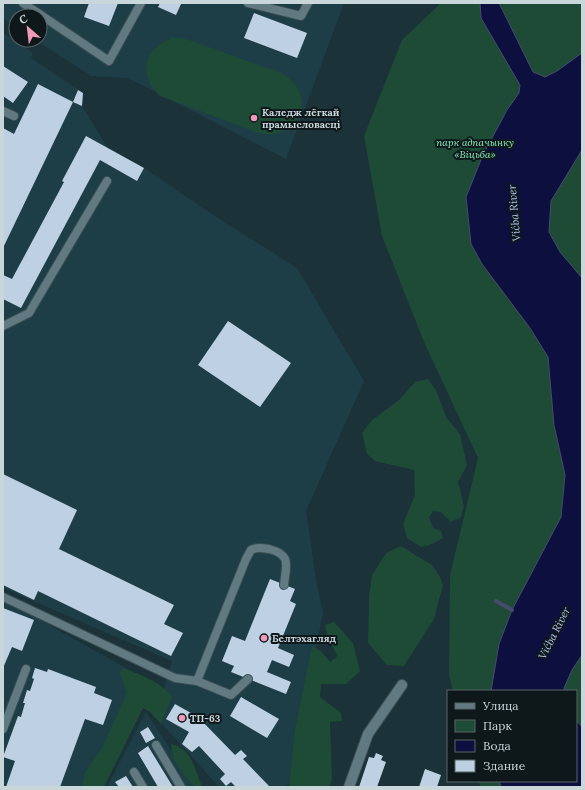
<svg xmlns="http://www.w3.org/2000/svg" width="585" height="790" viewBox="0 0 585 790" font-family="Lora,serif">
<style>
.built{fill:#1e3e47}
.green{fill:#1d4b36}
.water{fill:#0d103e;stroke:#454b6d}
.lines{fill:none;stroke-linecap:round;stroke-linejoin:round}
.stream{stroke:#454b6d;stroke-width:4}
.building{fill:#bed1e2}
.service-casing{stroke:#3a4e53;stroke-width:10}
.minor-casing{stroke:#3a4e53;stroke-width:12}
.service{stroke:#617a81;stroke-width:8}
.minor{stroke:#617a81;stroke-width:10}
.poi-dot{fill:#ef9ab8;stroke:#0e181b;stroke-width:1.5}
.labels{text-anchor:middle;stroke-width:4;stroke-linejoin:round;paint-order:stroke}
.poi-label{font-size:10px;font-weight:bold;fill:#c9d6da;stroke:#0e181b;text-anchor:start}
.park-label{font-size:10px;font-style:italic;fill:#89edbc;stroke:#0e181b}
.water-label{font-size:11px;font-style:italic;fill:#b4c1f2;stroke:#0e181b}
</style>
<rect width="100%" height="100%" fill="#1a3238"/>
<path class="built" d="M3 3H344L286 159 128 78 91 76 36 40H40V16H16V27L3 18Z
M3 33 33 53 31 58 83 93 82 106 107 147 144 168 221 220 297 268 364 381 306 511 316 580 323 613 289 783 286 787H219L156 717 172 661 3 588Z
M3 603 37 618 138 675 89 787H3Z
M146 712 195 787H107Z"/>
<path class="green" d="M441 3H582V787H480L479 781H576V691H453L449 675 450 575 478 458 424 342 382 236 364 136 402 40Z
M172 38H181L189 40 281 73C319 93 301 143 259 133L160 96C137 75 144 48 172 38Z
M428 379 437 392 446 417 460 434 467 465 458 482 464 506 461 517 451 522 441 512 433 511 429 517 433 528 441 531 443 538 430 545 421 547 407 538 403 524 415 495 414 470 375 461 367 454 362 433 372 420 399 400 415 382Z
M401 546 432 565 440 577 443 585 434 619 404 666 387 665 368 643 369 597 372 575 386 553Z
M334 622 353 643 360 671 346 684H321L320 697 341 713 342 721 330 722 332 780 329 787H289L295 730 312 646 322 652 330 662 338 656 329 641 325 625Z
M123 668C141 675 160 681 172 697L161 724 150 712 143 708 104 787H82L85 773 102 748 127 693 120 674Z
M171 744C192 749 195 769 202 787H195L185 776 173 758Z"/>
<path class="water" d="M480 3H499L533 72 545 77 557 71 582 53V150L551 201 549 232 560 252 582 278V655L572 670 564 688 565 691H491L499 644 512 610 561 517 565 475 554 425 548 357 530 328 482 264 471 244 466 197 483 155 507 110 519 93 520 85 481 18Z
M576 720 582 727V787H501L499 781H576Z"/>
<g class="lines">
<path class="stream" d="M496 601 512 610"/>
</g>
<path class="building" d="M89 3H118L109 26 84 17Z
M160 3H179L181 4 176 15 158 7Z
M254 13 307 33 297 58 244 38Z
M3 66 28 82 13 103 3 96Z
M38 84 73 102 78 90 83 93 82 106 73 102 3 248V128L14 134Z
M86 136 144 168 137 181 100 160 21 308 3 299V275L12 279 64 182 62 181Z
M228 321 291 363 260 407 198 365Z
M3 474 77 510 59 549 174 605 164 624 183 633 171 656 38 591 34 600 3 585Z
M270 579 295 589 290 601 296 604 278 648 294 655 289 667 272 660 267 672 291 682 286 694 231 672 234 666 222 661 232 636 245 641Z
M3 608 34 620 22 651 12 647 3 668Z
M35 668 47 672 48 669 96 687 94 693 112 700 103 725 85 719 60 787H6L15 761 3 757 18 716 21 717 25 703H23L27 690 30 691 34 679 32 678Z
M241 697 279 719 267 738 230 716Z
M175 704 198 717 235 755 241 750 247 756 243 759 269 786 267 787H236L231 782 226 786 220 779 225 774 199 746 192 752 182 744 189 732 166 719Z
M148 727 155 738 146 743 140 732Z
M148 746 173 787H158L138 753Z
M376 753 383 756 381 760 386 762 377 787H359L369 757 374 758Z
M425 769 441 775 437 787H419Z
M126 776 133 787H119L115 782Z"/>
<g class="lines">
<g class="service-casing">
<path id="service" d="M23 3 109 61 141 3
M248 3 301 16 308 3
M3 111 14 116
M3 326 29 313 107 181
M3 597 175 678 197 681 246 559 251 550C258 547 262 548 269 549 292 555 286 565 284 585
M197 681 231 695 248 679
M3 729 26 669
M156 745 181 787
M134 772 143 787"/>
</g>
<g class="minor-casing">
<path id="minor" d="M349 787 368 734 402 685"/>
</g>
<use href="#service" class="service"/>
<use href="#minor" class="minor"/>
</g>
<g class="poi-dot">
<circle cx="254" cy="118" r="4"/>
<circle cx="264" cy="638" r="4"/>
<circle cx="182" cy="718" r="4"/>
</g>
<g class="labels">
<g class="poi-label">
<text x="262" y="116">Каледж лёгкай<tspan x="262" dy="12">прамысловасці</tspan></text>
<text x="272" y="642">Белтэхагляд</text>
<text x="190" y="722">ТП-63</text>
</g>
<g class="park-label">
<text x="475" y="146">парк адпачынку<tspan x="475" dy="12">«Віцьба»</tspan></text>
</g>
<g class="water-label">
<text transform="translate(514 213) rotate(-95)" y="4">Vićba River</text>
<text transform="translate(554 633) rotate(-63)" y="4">Vićba River</text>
</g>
</g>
<rect width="585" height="790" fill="none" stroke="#c9d6da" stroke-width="8"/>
<rect x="447" y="690" width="130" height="92" fill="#0e181b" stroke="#596467"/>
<rect x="455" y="703" width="20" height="6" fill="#617a81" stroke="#596467"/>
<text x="483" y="710" font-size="12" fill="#c9d6da">Улица</text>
<rect x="455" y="720" width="20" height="12" fill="#1d4b36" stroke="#596467"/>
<text x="483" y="730" font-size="12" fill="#c9d6da">Парк</text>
<rect x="455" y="740" width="20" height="12" fill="#0d103e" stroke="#596467"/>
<text x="483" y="750" font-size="12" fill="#c9d6da">Вода</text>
<rect x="455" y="760" width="20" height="12" fill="#bed1e2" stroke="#596467"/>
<text x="483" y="770" font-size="12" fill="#c9d6da">Здание</text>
<g transform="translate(28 28) rotate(332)"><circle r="19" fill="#0e181b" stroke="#596467"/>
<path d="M0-3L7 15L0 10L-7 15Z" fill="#ef9ab8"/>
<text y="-6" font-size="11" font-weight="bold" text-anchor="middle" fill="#c9d6da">С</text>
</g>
</svg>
